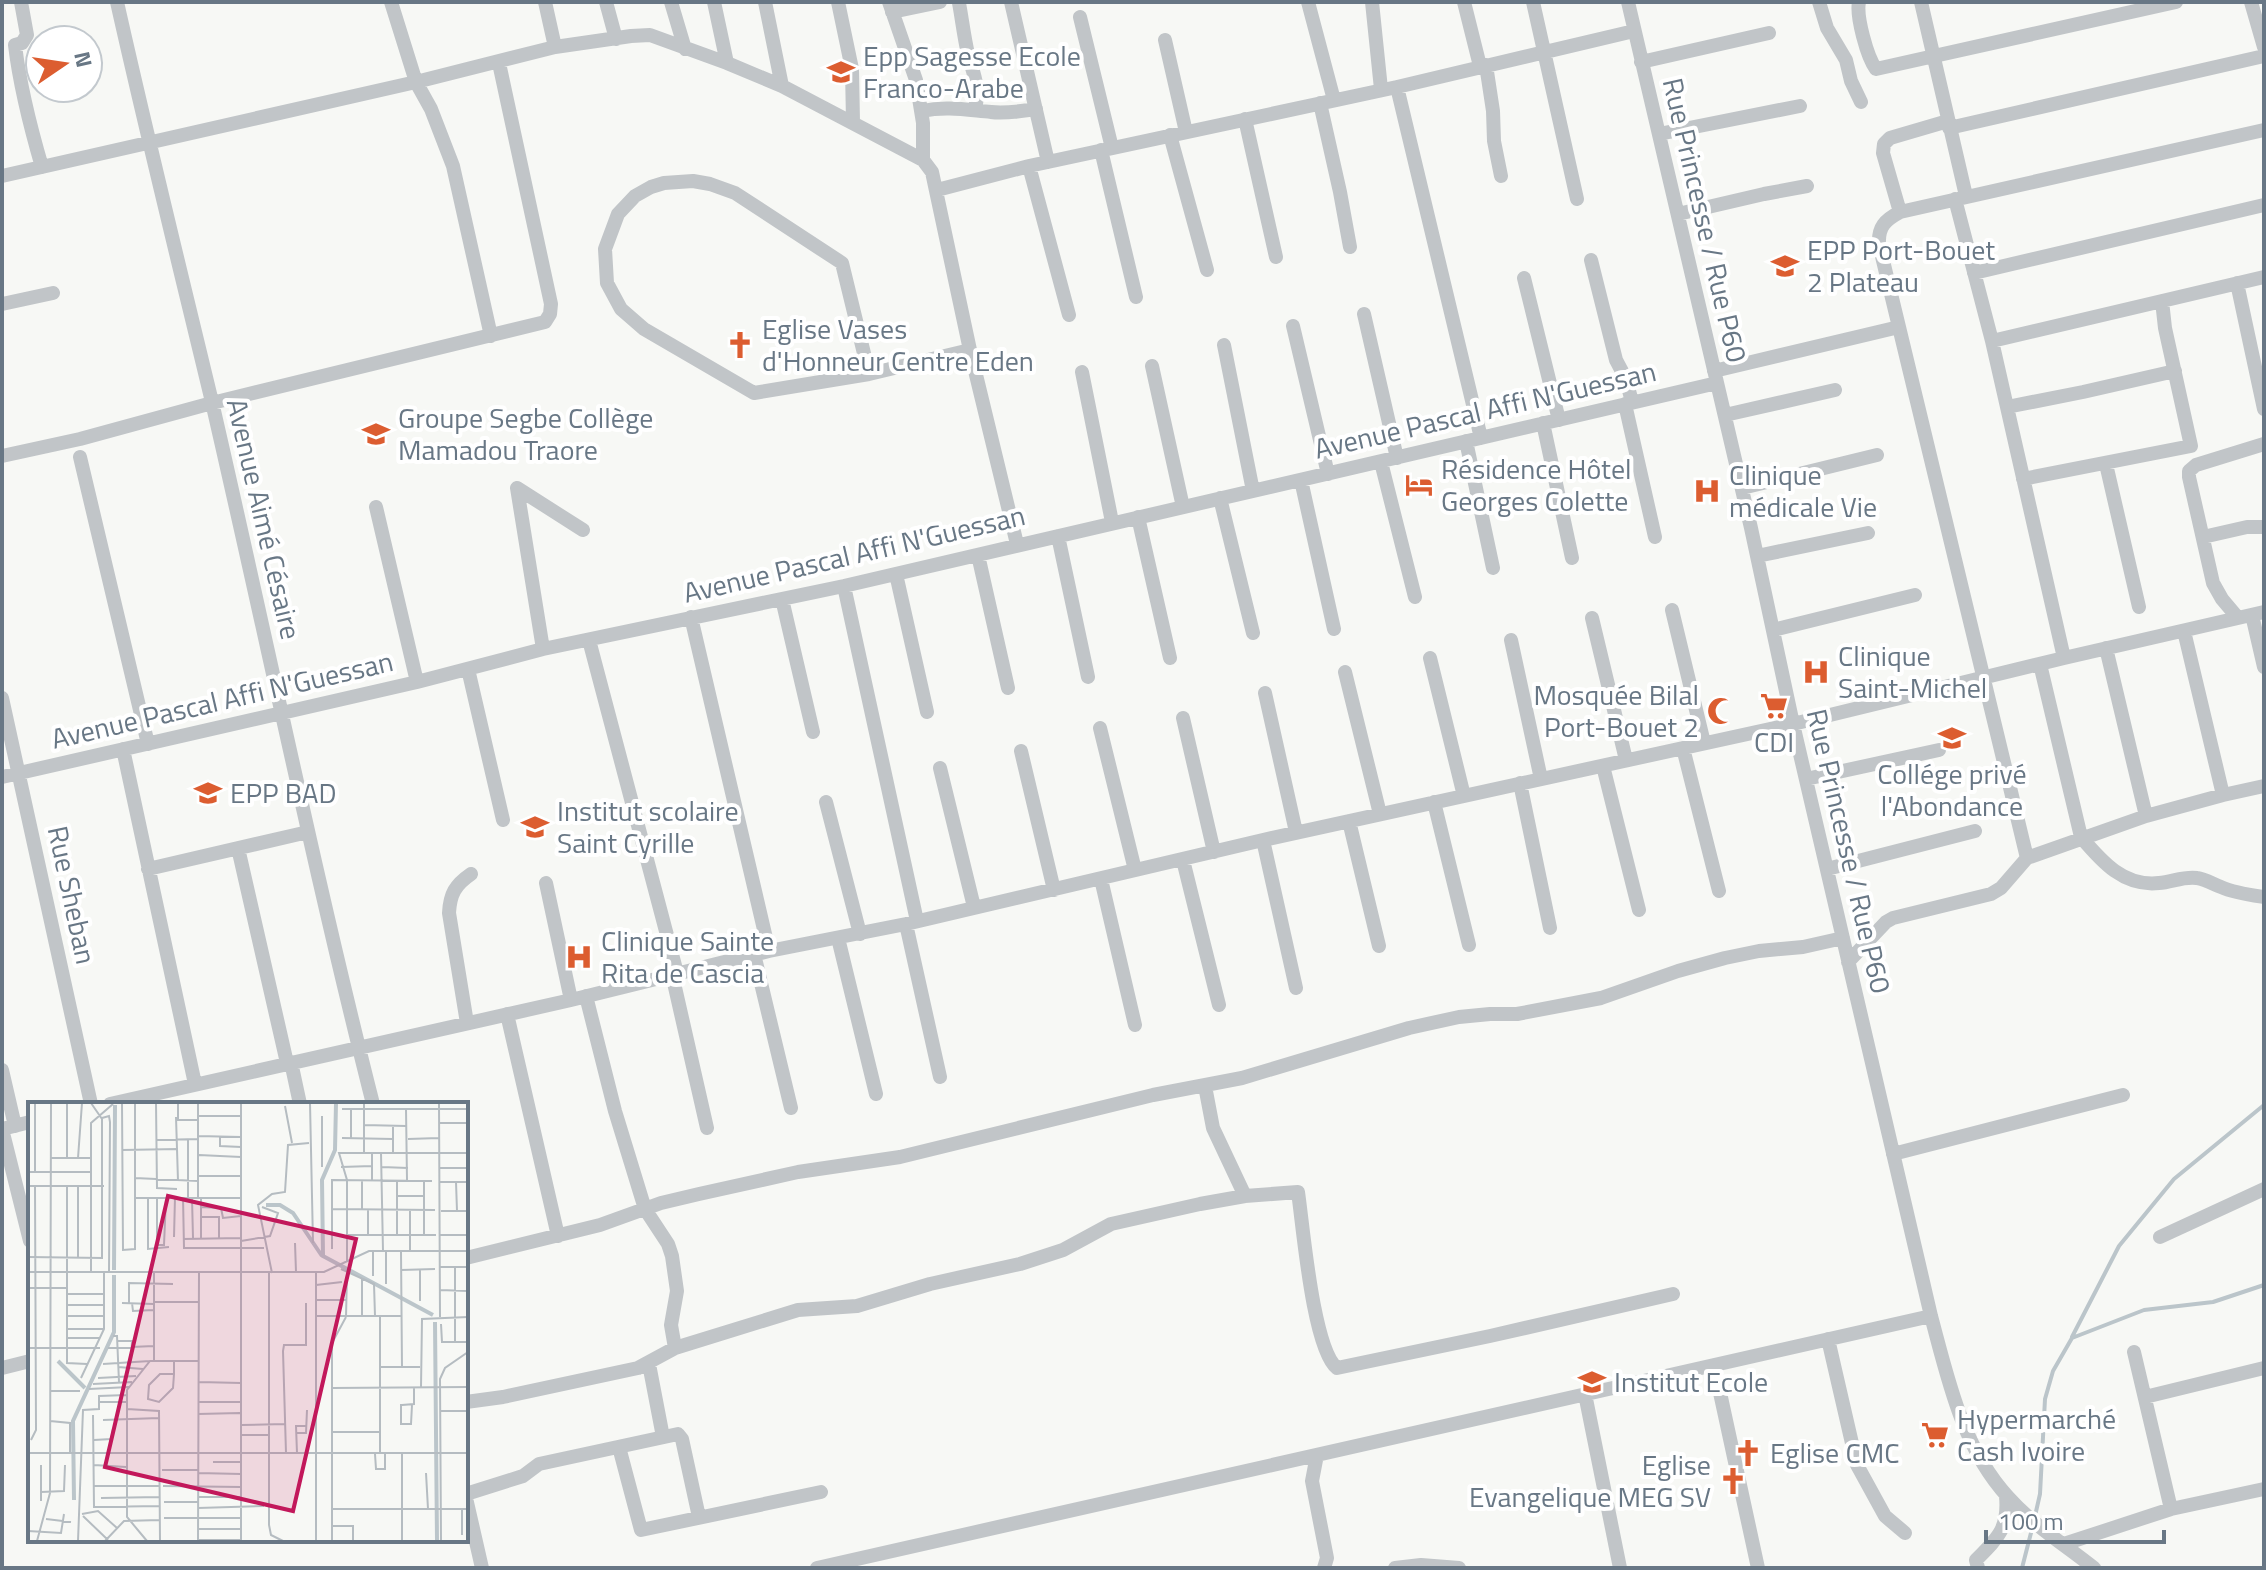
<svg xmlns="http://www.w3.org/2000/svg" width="2266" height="1570" viewBox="0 0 2266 1570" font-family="'Titillium Web',sans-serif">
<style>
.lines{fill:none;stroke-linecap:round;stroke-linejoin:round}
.stream{stroke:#bbc5ca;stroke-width:4}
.minor{stroke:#c1c5c8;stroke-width:14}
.labels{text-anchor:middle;stroke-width:8;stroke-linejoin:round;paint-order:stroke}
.poi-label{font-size:28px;fill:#687785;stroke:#fff;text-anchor:start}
.street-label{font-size:28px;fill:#687785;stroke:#fff}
.inset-river{fill:none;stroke:#bbc5ca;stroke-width:4}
.inset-road{fill:none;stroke:#b5bcc1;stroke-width:2}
.view{fill:#c2185b;fill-opacity:0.15;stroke:#c2185b;stroke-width:4}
.inset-edge{fill:none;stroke:#687785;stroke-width:4}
</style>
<rect width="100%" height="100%" fill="#f7f8f5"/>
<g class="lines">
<path class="stream" d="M2072 1337 2119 1246 2174 1179 2264 1105
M2035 1516 2040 1494 2045 1399 2053 1371 2072 1338 2144 1310 2213 1302 2264 1285
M2022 1568 2033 1525"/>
<path class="minor" d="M21 2 27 35 22 43 15 45C20 87 30 126 42 167
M117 2C147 136 180 269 212 402 266 636 314 871 373 1104
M391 2 416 82 431 109 453 166 491 336
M545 2 555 47
M606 2 616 39
M671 2 685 49
M714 2 727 63
M765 2 782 86
M838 2 852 69 853 122
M889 2 916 80 923 123V160
M1011 2 1048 162
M1308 2 1334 100
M1372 2 1381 89
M1464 2 1480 66
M1533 2 1577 199
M1628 2 1751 528 1793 724 1931 1316C1948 1379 1962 1447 2008 1497 2033 1525 2065 1545 2094 1568
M1819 2 1827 28 1846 60 1851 81 1861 102
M1859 2C1856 16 1867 57 1876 69L2176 2
M1921 2 1966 196
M2251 2 2264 47
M959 3C962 19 964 37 968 54 974 76 980 86 975 110
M892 12 940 2
M1080 17 1112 148
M1165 40 1186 132
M1641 62 1769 33
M1486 65 1493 111 1494 141 1501 176
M1397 87 1481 438
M1320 103 1340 192 1350 247
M922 111C946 106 967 110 991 112 1006 114 1022 111 1036 109
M1245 119 1276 257
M1949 128 2264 56
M1659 134 1800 106
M1170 135 1207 270
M1101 150 1136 297
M1029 166 1069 315
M2 176 416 82 555 47 631 36 650 35 727 63 782 86 923 160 932 172 970 350 1017 544
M937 190 1029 166 1397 87 1634 31
M1955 199 1992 341 2064 658
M1900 212 1883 153 1884 144 1890 138 1948 121
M1678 214 1764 194 1807 186
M1591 260 1616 360 1626 379 1632 402
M1974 273 2264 205
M1524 278 1559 420
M2237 283 2264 409
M2 304 53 293
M1364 314 1397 458
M1293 326 1328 474
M1992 341 2264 277
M1224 345 1253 491
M1152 366 1183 507
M1714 371 1899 327
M1082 372 1112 522
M869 374 842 263 735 193 710 184 693 181 664 183 651 187 635 196 618 214 605 249 607 283 621 309 644 329 754 393 869 374 970 350
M1625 404 1655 537
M2007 407 2083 392 2175 371
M1725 415 1835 390
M1543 423 1572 558
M1466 441 1493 568
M2 456 80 439 212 403 545 322 550 314 551 304 499 63
M80 457 148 744
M1381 462 1415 597
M2106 464 2139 607
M2023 479 2191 446 2165 328 2162 301
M1301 480 1334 629
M517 488 543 649
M517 488 583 530
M1742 488 1877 455
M1220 498 1253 633
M376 507 417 682
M1138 517 1170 658
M1058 536 1088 677
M2203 537 2247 527H2264
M978 555 1008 688
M1757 556 1868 533
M896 574 927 712
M844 586 917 921
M782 599 813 732
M1672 610 1704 743
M2252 615 2264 667
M691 617 769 951
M1592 618 1626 760
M2238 618 2222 599 2213 583 2189 477V471L2196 465 2264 444
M1773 630 1915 595
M2184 631 2223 795
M589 640 677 973
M1511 640 1541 779
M2106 648 2146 816
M1430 658 1464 796
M2040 664 2081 837C2102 862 2124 887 2159 883 2172 882 2184 876 2197 878 2205 879 2213 884 2221 887 2234 893 2250 895 2264 897
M468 669 503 820
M1345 672 1380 814
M1265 693 1296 832
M2 698 91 1104
M1183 718 1214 852
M1100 728 1135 870
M1683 748 1719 891
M123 749 195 1084
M1021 751 1054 890
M1603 766 1639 910
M940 768 974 907
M2 777 417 682 543 649 844 586 1717 383
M1806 779 1939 750
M1520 783 1550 928
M826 802 860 934
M1434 802 1469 945
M1349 821 1379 946
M1263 840 1296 988
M238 848 287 1063
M2027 858 1879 244C1878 227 1885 220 1900 212L2264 130
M1183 860 1219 1005
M148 869 308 832
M1827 869 1975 831
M1101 879 1135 1025
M546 883 571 1000
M906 924 940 1077
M838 938 876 1094
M754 954 791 1108
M1848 962 1886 922 1893 918 1991 894 2001 888 2027 858 2146 816 2223 795 2264 786
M672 974 707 1128
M586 996 615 1111 645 1209 668 1244 672 1256 677 1291 671 1325 675 1348
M507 1014 558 1236
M467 1023 449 913C450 894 455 885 471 874
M291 1062 300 1104
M2 1070 15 1126
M1205 1086 1213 1128 1245 1196
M110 1104 571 1000 769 951 906 924 1263 840 1793 724 2064 658 2264 612
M6 1128 30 1122
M2 1129 30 1241
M1893 1154 2123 1095
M2160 1237 2264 1189
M466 1258 600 1225 661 1203 699 1194 798 1172 900 1157 1153 1095 1242 1078 1409 1028 1459 1017 1490 1014H1517L1601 998 1678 971 1725 958 1759 951 1803 947 1843 938
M1828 1339 1857 1465 1885 1516 1905 1533
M2134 1352 2171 1509
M649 1364 663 1437
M1714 1365 1758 1568
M2 1368 30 1361
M1585 1394 1620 1568
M2145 1397 2264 1368
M466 1402 503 1397 638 1368 675 1348 798 1310 857 1306 930 1284 1020 1264 1063 1250 1111 1224 1200 1204 1245 1196 1298 1192C1303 1226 1313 1349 1337 1368L1490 1336 1673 1294
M619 1447 641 1530 821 1492
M1317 1455 1312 1481 1327 1558 1324 1568
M466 1494 523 1476 539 1464 678 1434 682 1439 699 1517
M466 1498 482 1568
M2064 1544 2171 1509 2264 1489
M817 1568 1931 1316
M1395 1568 1421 1565 1459 1568
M1978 1568 1976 1560C1998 1538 2009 1528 2006 1496"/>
</g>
<defs>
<g id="school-bare" transform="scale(2.16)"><path d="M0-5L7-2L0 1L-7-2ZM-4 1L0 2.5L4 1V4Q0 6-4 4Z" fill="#dc5d30" stroke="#fff" stroke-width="2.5" paint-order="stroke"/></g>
<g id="church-bare" transform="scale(2.16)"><path d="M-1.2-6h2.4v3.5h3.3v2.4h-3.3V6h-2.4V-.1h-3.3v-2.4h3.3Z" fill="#dc5d30" stroke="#fff" stroke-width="2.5" paint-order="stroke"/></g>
<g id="hotel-bare" transform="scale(2.16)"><path d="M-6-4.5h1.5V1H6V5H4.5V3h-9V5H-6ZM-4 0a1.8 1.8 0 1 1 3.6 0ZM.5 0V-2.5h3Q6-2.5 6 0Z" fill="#dc5d30" stroke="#fff" stroke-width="2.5" paint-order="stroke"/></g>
<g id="hospital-bare" transform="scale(2.16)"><path d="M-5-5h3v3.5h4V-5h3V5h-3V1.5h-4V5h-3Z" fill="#dc5d30" stroke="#fff" stroke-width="2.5" paint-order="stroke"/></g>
<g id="supermarket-bare" transform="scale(2.16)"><path d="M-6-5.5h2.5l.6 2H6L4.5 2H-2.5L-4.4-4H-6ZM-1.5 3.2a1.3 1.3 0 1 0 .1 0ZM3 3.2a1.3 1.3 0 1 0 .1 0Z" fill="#dc5d30" stroke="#fff" stroke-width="2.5" paint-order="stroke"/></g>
<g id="mosque-bare" transform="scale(2.16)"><path d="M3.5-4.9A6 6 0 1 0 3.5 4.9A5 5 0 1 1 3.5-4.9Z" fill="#dc5d30" stroke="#fff" stroke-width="2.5" paint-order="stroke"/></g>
</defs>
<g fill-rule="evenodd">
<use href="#school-bare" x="841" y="72"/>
<use href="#school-bare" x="1785" y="266"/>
<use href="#church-bare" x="740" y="345"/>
<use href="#school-bare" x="376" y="434"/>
<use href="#hotel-bare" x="1419" y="485"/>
<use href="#hospital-bare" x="1707" y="491"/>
<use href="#hospital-bare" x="1816" y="672"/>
<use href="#supermarket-bare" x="1774" y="706"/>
<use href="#mosque-bare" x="1721" y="711"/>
<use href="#school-bare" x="1952" y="738"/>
<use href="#school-bare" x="208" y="793"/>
<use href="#school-bare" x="535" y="827"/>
<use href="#hospital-bare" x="579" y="957"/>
<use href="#school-bare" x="1592" y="1382"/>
<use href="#supermarket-bare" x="1935" y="1435"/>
<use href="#church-bare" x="1748" y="1453"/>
<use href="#church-bare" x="1733" y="1481"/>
</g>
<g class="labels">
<g class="poi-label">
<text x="863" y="66">Epp Sagesse Ecole<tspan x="863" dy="32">Franco-Arabe</tspan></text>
<text x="1807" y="260">EPP Port-Bouet<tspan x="1807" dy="32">2 Plateau</tspan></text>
<text x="762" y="339">Eglise Vases<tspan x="762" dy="32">d'Honneur Centre Eden</tspan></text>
<text x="398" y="428">Groupe Segbe Collège<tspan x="398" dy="32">Mamadou Traore</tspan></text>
<text x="1441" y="479">Résidence Hôtel<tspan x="1441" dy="32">Georges Colette</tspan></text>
<text x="1729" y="485">Clinique<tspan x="1729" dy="32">médicale Vie</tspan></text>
<text x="1838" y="666">Clinique<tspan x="1838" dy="32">Saint-Michel</tspan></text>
<text x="1699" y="705" text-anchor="end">Mosquée Bilal<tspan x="1699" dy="32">Port-Bouet 2</tspan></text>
<text x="1774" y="752" text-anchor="middle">CDI</text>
<text x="1952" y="784" text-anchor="middle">Collége privé<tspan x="1952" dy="32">l'Abondance</tspan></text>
<text x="230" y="803">EPP BAD</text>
<text x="557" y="821">Institut scolaire<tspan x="557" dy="32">Saint Cyrille</tspan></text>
<text x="601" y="951">Clinique Sainte<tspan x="601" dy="32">Rita de Cascia</tspan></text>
<text x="1614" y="1392">Institut Ecole</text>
<text x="1957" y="1429">Hypermarché<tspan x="1957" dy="32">Cash Ivoire</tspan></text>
<text x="1770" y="1463">Eglise CMC</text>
<text x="1711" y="1475" text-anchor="end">Eglise<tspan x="1711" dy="32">Evangelique MEG SV</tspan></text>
</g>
<g class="street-label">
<text transform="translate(1705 220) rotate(77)" y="10">Rue Princesse / Rue P60</text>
<text transform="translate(1485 410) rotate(-13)" y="10">Avenue Pascal Affi N'Guessan</text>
<text transform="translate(264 519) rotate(77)" y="10">Avenue Aimé Césaire</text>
<text transform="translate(854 554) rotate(-13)" y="10">Avenue Pascal Affi N'Guessan</text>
<text transform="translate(222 700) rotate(-13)" y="10">Avenue Pascal Affi N'Guessan</text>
<text transform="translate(1849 851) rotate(77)" y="10">Rue Princesse / Rue P60</text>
<text transform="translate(72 895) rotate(78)" y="10">Rue Sheban</text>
</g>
</g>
<g transform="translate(28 1102)">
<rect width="440" height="440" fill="#f7f8f5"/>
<path class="inset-river" d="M308 1 307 48 294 78 295 154 405 213M238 103H252L265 111 294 154M86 168 87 3M407 220 409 439M30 259 57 286M46 398 45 319 86 230V173"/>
<path class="inset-road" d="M7 1V70M63 1 74 17V156M94 1 95 148 107 147V1M128 1 129 86 149 87M150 1V18H170M170 1V95M282 1 285 141M336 1V51M411 1 412 215M257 4 264 41M314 7H440M323 7V36M378 7 379 78M170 14H213M294 14V65M148 15 150 79M74 16 81 14 82 20 81 170M411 21H440M336 23 378 24M170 34 213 35M192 34V44L213 45M314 36 365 37M380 37 411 36M129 38 170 37M160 38V95M94 48 150 47M344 51V78M353 51 355 149M365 51V24M171 53 213 55M23 56H63M39 56V1M50 56 54 1M313 65 344 64M354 65 380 66M412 66H440M0 70H63M170 74H213M107 76 170 79M396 79V133M412 80H440M428 80 429 109M0 84H76M39 84V261L59 262M50 84V155M369 94H396M155 95 156 146H236M107 96H213M120 96V147L141 145M129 96V143H136L138 96M164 96 165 136M173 96V136M173 105 193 106 195 116 213 114M304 107 407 108M334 108V78M340 108V133M382 108V149M413 109H440M173 115H191V136M318 133H408M412 133H440M369 134V79M146 135 147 95M155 137 213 136M213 139 242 134 250 111 234 105M267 141 268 170M304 147V78L404 79M345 149V174M373 149 374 265M0 155 75 156M319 160V78L311 51H440M412 165H440M313 167 346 182 347 214M373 168 407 167M0 170H296L341 149H440M63 170V21L85 2M241 171V423L243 433 255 439M244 171 230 103 244 92 257 90 260 43 281 41M358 182V149M288 183 314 180M0 186H39M412 188 440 189M39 192H76M288 198H319M392 199V167M126 200H171M94 201 126 202M101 201V181L145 182M104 201 105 209 126 208M39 203H76M39 214H76M288 214H374M334 214V177M318 215 319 172M352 215V351M413 222 414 240H440M39 227H76M85 234H89L91 280M39 236H72M89 239H104L103 259M427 240V165M0 246H72M80 246 126 244M126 258V170M75 262 122 259M90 265 115 267M353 265H392M146 272H132L121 283 120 297 131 300 145 286 146 272V259M53 276 76 227V170M70 276 108 274M171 280 213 281M65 282 104 280M393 285 394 217 440 215M304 286 440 285M61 287 101 285M22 289H52M71 300H98M170 300H212M384 303 383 322H373V303H374L386 302V285M99 307 131 309 132 439M413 309H440M170 312 212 311M65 313 66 405 132 404M75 318 131 316M22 319 42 321V351M213 323 257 322M303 330H352M268 331H278L279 308M213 333H241M3 338 8 328 7 84M66 338 83 337 85 327M0 351H440M258 351 255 249 256 243H278V201M269 351 268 324H278M374 351V439M347 352 348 367H357V352M185 360H212M13 363V399M66 363 98 365M134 368H170M170 371 213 372M398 371 400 407M66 384H132M135 384 213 385M13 390 36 389 37 363M170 395H213M73 396 132 395M136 400H170M170 406 236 404M304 407H440M434 407V433M54 412 70 409 89 426M55 414 80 438M136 416H213M18 417 43 420M304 424H325V439M170 427H213M0 429 33 431 36 412M170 438H213M9 439 22 391 23 1M50 439 55 308 71 307V294L99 293M77 439 96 419 132 418M119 439 99 415V288L122 259H171M170 439 171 170M213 439V1M288 439V170M304 439V241L318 215M413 439 412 277 417 266 440 250"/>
<path class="view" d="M140 94 328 137 265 409 77 365Z"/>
<rect width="440" height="440" class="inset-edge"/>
</g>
<rect width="2266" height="1570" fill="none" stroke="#687785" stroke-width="8"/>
<g transform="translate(64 64) rotate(77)"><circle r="38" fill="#ffffff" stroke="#c3c9ce" stroke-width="2"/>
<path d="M0-6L14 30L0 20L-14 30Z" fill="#dc5d30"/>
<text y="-12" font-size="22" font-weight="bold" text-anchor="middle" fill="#687785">N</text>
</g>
<path d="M1986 1530v12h178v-12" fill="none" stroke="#687785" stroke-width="4"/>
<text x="1998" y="1530" font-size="24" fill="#687785" stroke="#ffffff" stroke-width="6" paint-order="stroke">100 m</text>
</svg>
